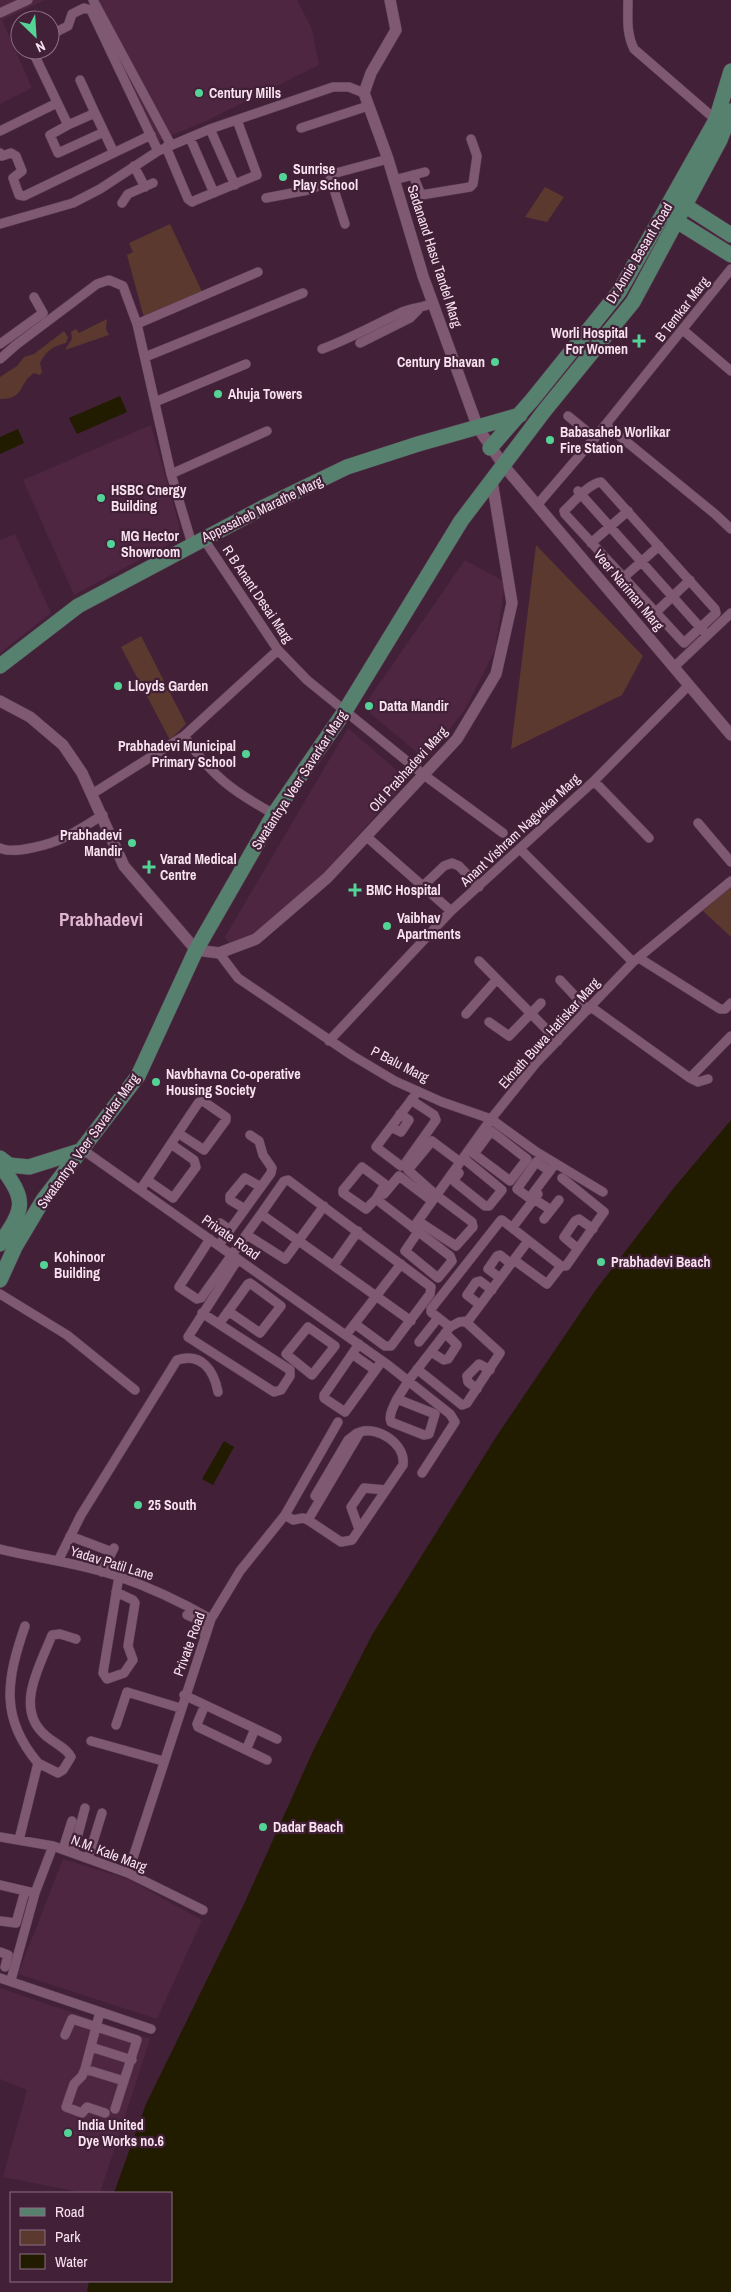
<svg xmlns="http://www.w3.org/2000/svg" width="731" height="2292" viewBox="0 0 731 2292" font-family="'Archivo Narrow',sans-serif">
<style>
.built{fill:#4e2642}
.green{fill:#5b392e}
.water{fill:#211b00}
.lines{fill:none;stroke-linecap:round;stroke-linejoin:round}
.minor-casing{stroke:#5d4155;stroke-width:10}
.tertiary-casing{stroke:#5d4155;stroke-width:12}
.primary-casing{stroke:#5d4155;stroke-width:16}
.minor{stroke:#7f5972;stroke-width:9}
.tertiary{stroke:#7f5972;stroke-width:11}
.primary{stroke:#55816e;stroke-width:15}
.poi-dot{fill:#54d396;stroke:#422138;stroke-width:2}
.labels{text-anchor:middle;stroke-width:4.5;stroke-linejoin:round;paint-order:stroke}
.poi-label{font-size:14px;font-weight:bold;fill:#f8e2f0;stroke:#422138;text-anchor:start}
.street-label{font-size:14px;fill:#f8e2f0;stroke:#422138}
.district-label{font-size:19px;font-weight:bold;fill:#dfb4d0;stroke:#422138}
</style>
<rect width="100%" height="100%" fill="#422138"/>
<path class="built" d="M0 0H45L2 20 32 88 0 104Z
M91 0H297L312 29 319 65 206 121 158 141Z
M151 425 179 525V535L171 543 74 595 23 480Z
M15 534 51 613 0 653V540Z
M465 560 505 582 495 650 466 708 426 760 363 707Z
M348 728 408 780 321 876 245 942 231 946 225 937Z
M63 1859 128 1879 202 1920 157 2019 18 1974Z
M0 1988 150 2039 100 2193H84L3 2177 27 2090 0 2079Z"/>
<path class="green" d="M545 187 564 197 547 222 525 217Z
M170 224 205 298 146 325 127 255 133 252 129 243Z
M107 319 106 329 109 335 65 350 72 339 71 332 76 329 79 333Z
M64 331 68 337 66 343C53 346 46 351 40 363L42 372 40 375 34 373C18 383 26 399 0 399V377L17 366 24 357 34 354Z
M536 545 643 656 622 695 511 749Z
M141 636 186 724 170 740 121 647Z
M731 886V937L703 911Z"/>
<path class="water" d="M120 396 127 412 77 434 69 418Z
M18 429 24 443 0 454V437Z
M731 1120V2292H87L89 2281H171V2193H114L146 2104 245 1902 313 1751 372 1635 498 1434 595 1291 673 1189Z
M224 1441 234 1447 213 1485 202 1479Z"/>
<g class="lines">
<g class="minor-casing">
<path id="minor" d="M93 0 171 145
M628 0C628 17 626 33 634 49L716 120
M0 13 28 0
M50 31H58L68 26 72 14 84 8 91 10 158 151
M32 50 68 125 95 113 114 153
M80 80 95 113
M68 125 50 135 58 153 104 132
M301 128 368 106
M210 129 235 185
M0 131 57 103
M190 138 214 193
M166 147 188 199 192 202 196 200 257 175 237 120
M0 153 2 156 11 153 16 156 22 171 13 178 19 195 24 196 151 135
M134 166 145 187
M413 175 421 195 470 187 473 184 477 156 471 139
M331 180 345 224
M394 180 425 172
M266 198 308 190 328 182 336 173 388 159
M122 203 128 194 153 183
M0 224 73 203 100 189 158 151 210 129 333 87H349L364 93
M137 324 258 272
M683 330 731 371
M360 343 410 318 418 310
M0 344 43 313 34 297
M322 349C349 339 374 325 400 313 410 308 422 308 433 303
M145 357 303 293
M0 359 16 345 97 284 109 280 123 286 137 324 171 474 192 544
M155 402 246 364
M568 416 595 438
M606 425 715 514 731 529
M171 474 267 431
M601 482 715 609 716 613 684 643 565 514 564 511C574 502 589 483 601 482Z
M578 491 706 634
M538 504 598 434 731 269
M203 538 278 650 307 680 424 775 503 833
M591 543 628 511
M623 578 659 546
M655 613 690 580
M674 667 731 613
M184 736C212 776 232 791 274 814
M594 781 649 838
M92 794 184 736 278 650
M698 823 731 862
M367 837 451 911
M0 848C13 855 52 844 65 837 78 831 91 822 103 815
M521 850 633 962
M423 886 444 866 452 863 459 866 479 887
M219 953 238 978 353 1056 395 1081 442 1102 491 1119 535 1151 603 1192
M639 958 720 1009H725L731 1003
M479 961 558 1041
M560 980 588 1010
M591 1007 690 1078 698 1082 708 1079
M466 1014 497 979
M489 1022 509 1036 541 1003
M329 1041 451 911 594 781 689 685
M690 1078 731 1036
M411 1100 434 1115 436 1120 404 1165 401 1166 376 1147 418 1091
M391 1127 401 1132 409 1120 400 1114
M83 1150 388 1365 450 1414 455 1422 422 1473
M469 1150 510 1181 527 1159 491 1131 474 1154
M550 1171 536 1162 517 1189 528 1197 531 1196 555 1164
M459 1173 454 1179 455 1182 485 1206H489L502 1190 463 1158
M147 1180 173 1198 196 1167 194 1160 171 1144
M140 1190C160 1161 179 1131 199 1102L203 1101 226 1117V1120L204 1150 178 1133
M384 1194 399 1176 432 1201
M376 1199 385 1184 362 1167 343 1190V1193L366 1209 376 1199 450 1256 452 1261 438 1278 405 1251 418 1232
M534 1199 551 1210
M245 1209 230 1200V1196L245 1178 261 1187
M261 1214 284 1181 288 1180 431 1287 430 1294 391 1346H385L355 1324
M544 1219 559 1200
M418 1221 456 1246 473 1227 472 1222 436 1195 408 1170 432 1141 460 1162
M220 1223 230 1230
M413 1228 491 1119 536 1063 633 962 731 881
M512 1228 538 1194
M247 1235 285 1259 324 1206
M210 1239 179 1287 197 1299 201 1298 261 1214 411 1321
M219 1245 271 1173 272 1168 263 1155 259 1141 250 1135
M578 1249 564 1237 575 1221 579 1219 593 1229
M514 1260 547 1284 561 1266 502 1220H501L431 1309V1312L450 1327 459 1322 468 1321 528 1241
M334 1265 358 1231
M561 1266H566L604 1212 562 1178
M500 1278 488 1269 497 1256 500 1255 511 1264
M0 1294 67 1335 135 1390
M480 1305 467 1295 476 1282 480 1281 492 1290
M202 1313 290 1370V1376L281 1390 274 1392 188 1337 238 1259
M219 1324 248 1284 250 1283 281 1306 260 1333 228 1311
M308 1327 335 1346 312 1375 286 1354Z
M346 1335 401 1264
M419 1342 438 1318
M359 1344 324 1395V1398L345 1412 382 1361
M431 1352 444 1360 448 1359 457 1345 445 1333
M352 1354 375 1370
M417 1369 462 1405 467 1403 500 1353 466 1322
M477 1389 468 1382 467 1376 479 1364 490 1370
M397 1399 435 1414 429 1434 424 1435 391 1422C388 1416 394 1405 397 1399L409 1380 450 1327
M315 1496 348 1440 357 1433
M285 1515 293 1520 303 1518 308 1520 341 1542 352 1540 403 1465C406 1444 378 1426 360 1432L308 1520
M359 1529 351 1507 364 1488 386 1490
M70 1536 112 1552
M0 1549C40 1559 81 1563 120 1577 152 1588 181 1602 211 1619
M58 1561 81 1515 177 1360C202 1352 214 1371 218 1392
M102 1572 114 1548
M116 1592 133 1600 135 1603 128 1646 133 1660 124 1673 107 1679 103 1673 119 1576
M187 1615 205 1623 203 1632
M184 1695 277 1739
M205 1705 197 1724 198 1727 267 1760
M116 1725 127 1692 180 1708
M91 1741 163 1761
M246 1750 255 1729
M38 1763 58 1773 63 1770 71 1757C67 1748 52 1742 45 1735 14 1708 40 1666 52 1635L60 1634 76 1639
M0 1837 53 1846 128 1873 203 1910
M19 1840 38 1763C0 1718 6 1681 25 1626
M63 1849 72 1821
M73 1853 85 1808
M88 1858 102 1813
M128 1873 211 1619 240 1571 285 1515 338 1422
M0 1885 30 1892
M0 1921 16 1923 25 1891
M0 1952 8 1955 5 1967
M0 1978 151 2029
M11 1980 35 1893 53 1846
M100 2012 85 2069 82 2076 74 2084 66 2107 82 2113 87 2107 105 2113
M65 2035 72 2019 137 2040 115 2109
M91 2047 132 2060
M85 2069 124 2081"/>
</g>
<g class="tertiary-casing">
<path id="tertiary" d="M390 0 396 30 371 73 364 93 388 159 423 276 478 428 504 466 731 735
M0 701 30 717 63 745 82 773 124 866 196 950 219 953 256 939 327 878 457 739 496 674 512 603 492 481"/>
</g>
<g class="primary-casing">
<path id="primary" d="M678 201 731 235
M670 217 731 255
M490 448 532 400 619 292 716 120 731 71
M0 666 78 606 262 508 347 467 418 444 520 415
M0 1158 9 1165 29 1167 83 1150
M0 1165C28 1202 24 1208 0 1244
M0 1280 15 1247 43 1200 138 1076 196 950 274 814 345 711 461 521 545 410 633 302 720 140 731 111"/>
</g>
<use href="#minor" class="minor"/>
<use href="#tertiary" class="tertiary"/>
<use href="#primary" class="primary"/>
</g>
<g class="poi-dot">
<circle cx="199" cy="93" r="5"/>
<circle cx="283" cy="177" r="5"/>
<path d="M636.5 333.5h5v5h5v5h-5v5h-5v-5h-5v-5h5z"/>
<circle cx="495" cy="362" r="5"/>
<circle cx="218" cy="394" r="5"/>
<circle cx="550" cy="440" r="5"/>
<circle cx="101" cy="498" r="5"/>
<circle cx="111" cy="544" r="5"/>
<circle cx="118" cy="686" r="5"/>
<circle cx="369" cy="706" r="5"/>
<circle cx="246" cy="754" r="5"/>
<circle cx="132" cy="843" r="5"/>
<path d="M146.5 859.5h5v5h5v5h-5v5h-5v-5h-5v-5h5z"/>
<path d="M352.5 882.5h5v5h5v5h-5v5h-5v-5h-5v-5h5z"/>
<circle cx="387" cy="926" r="5"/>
<circle cx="156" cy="1082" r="5"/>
<circle cx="601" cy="1262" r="5"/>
<circle cx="44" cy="1265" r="5"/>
<circle cx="138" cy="1505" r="5"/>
<circle cx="263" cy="1827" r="5"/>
<circle cx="68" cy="2133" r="5"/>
</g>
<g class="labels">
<g class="poi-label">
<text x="209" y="98">Century Mills</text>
<text x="293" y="174">Sunrise<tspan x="293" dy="16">Play School</tspan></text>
<text x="628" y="338" text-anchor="end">Worli Hospital<tspan x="628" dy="16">For Women</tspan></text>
<text x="485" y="367" text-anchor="end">Century Bhavan</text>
<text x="228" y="399">Ahuja Towers</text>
<text x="560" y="437">Babasaheb Worlikar<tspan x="560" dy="16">Fire Station</tspan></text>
<text x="111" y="495">HSBC Cnergy<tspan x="111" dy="16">Building</tspan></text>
<text x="121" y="541">MG Hector<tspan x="121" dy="16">Showroom</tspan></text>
<text x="128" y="691">Lloyds Garden</text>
<text x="379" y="711">Datta Mandir</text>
<text x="236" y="751" text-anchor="end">Prabhadevi Municipal<tspan x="236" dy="16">Primary School</tspan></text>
<text x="122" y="840" text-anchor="end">Prabhadevi<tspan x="122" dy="16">Mandir</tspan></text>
<text x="160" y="864">Varad Medical<tspan x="160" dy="16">Centre</tspan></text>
<text x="366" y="895">BMC Hospital</text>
<text x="397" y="923">Vaibhav<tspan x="397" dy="16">Apartments</tspan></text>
<text x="166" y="1079">Navbhavna Co-operative<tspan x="166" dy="16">Housing Society</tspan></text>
<text x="54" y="1262">Kohinoor<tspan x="54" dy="16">Building</tspan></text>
<text x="611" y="1267">Prabhadevi Beach</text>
<text x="148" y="1510">25 South</text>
<text x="273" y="1832">Dadar Beach</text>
<text x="78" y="2130">India United<tspan x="78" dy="16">Dye Works no.6</tspan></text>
</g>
<g class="street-label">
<text transform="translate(639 253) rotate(-59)" y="5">Dr Annie Besant Road</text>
<text transform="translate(435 256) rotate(72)" y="5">Sadanand Hasu Tandel Marg</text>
<text transform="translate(682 309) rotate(-52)" y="5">B Temkar Marg</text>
<text transform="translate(262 509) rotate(-26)" y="5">Appasaheb Marathe Marg</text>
<text transform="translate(629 590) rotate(50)" y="5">Veer Nariman Marg</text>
<text transform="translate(258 594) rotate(56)" y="5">R B Anant Desai Marg</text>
<text transform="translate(408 769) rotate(-48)" y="5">Old Prabhadevi Marg</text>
<text transform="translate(299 780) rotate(-57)" y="5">Swatantrya Veer Savarkar Marg</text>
<text transform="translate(520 830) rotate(-43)" y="5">Anant Vishram Nagvekar Marg</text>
<text transform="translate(549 1033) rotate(-48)" y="5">Eknath Buwa Hatiskar Marg</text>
<text transform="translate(400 1064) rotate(27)" y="5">P Balu Marg</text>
<text transform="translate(88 1141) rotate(-54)" y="5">Swatantrya Veer Savarkar Marg</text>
<text transform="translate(231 1237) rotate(35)" y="5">Private Road</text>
<text transform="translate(112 1563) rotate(17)" y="5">Yadav Patil Lane</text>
<text transform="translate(189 1644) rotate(-70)" y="5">Private Road</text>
<text transform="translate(109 1853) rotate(21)" y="5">N.M. Kale Marg</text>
</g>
<g class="district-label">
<text x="101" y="926">Prabhadevi</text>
</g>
</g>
<rect x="10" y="2192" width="162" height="90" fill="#422138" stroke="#8b6e82"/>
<rect x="20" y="2208" width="25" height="8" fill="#55816e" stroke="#8b6e82"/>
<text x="55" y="2217" font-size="15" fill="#f8e2f0">Road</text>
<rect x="20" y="2230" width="25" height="15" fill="#5b392e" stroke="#8b6e82"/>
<text x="55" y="2242" font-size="15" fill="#f8e2f0">Park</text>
<rect x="20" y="2254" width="25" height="15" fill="#211b00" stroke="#8b6e82"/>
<text x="55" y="2267" font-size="15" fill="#f8e2f0">Water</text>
<g transform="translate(35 35) rotate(155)"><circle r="24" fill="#422138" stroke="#8b6e82"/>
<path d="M0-4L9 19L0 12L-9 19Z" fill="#54d396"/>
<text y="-8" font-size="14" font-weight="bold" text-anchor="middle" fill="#f8e2f0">N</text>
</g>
</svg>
